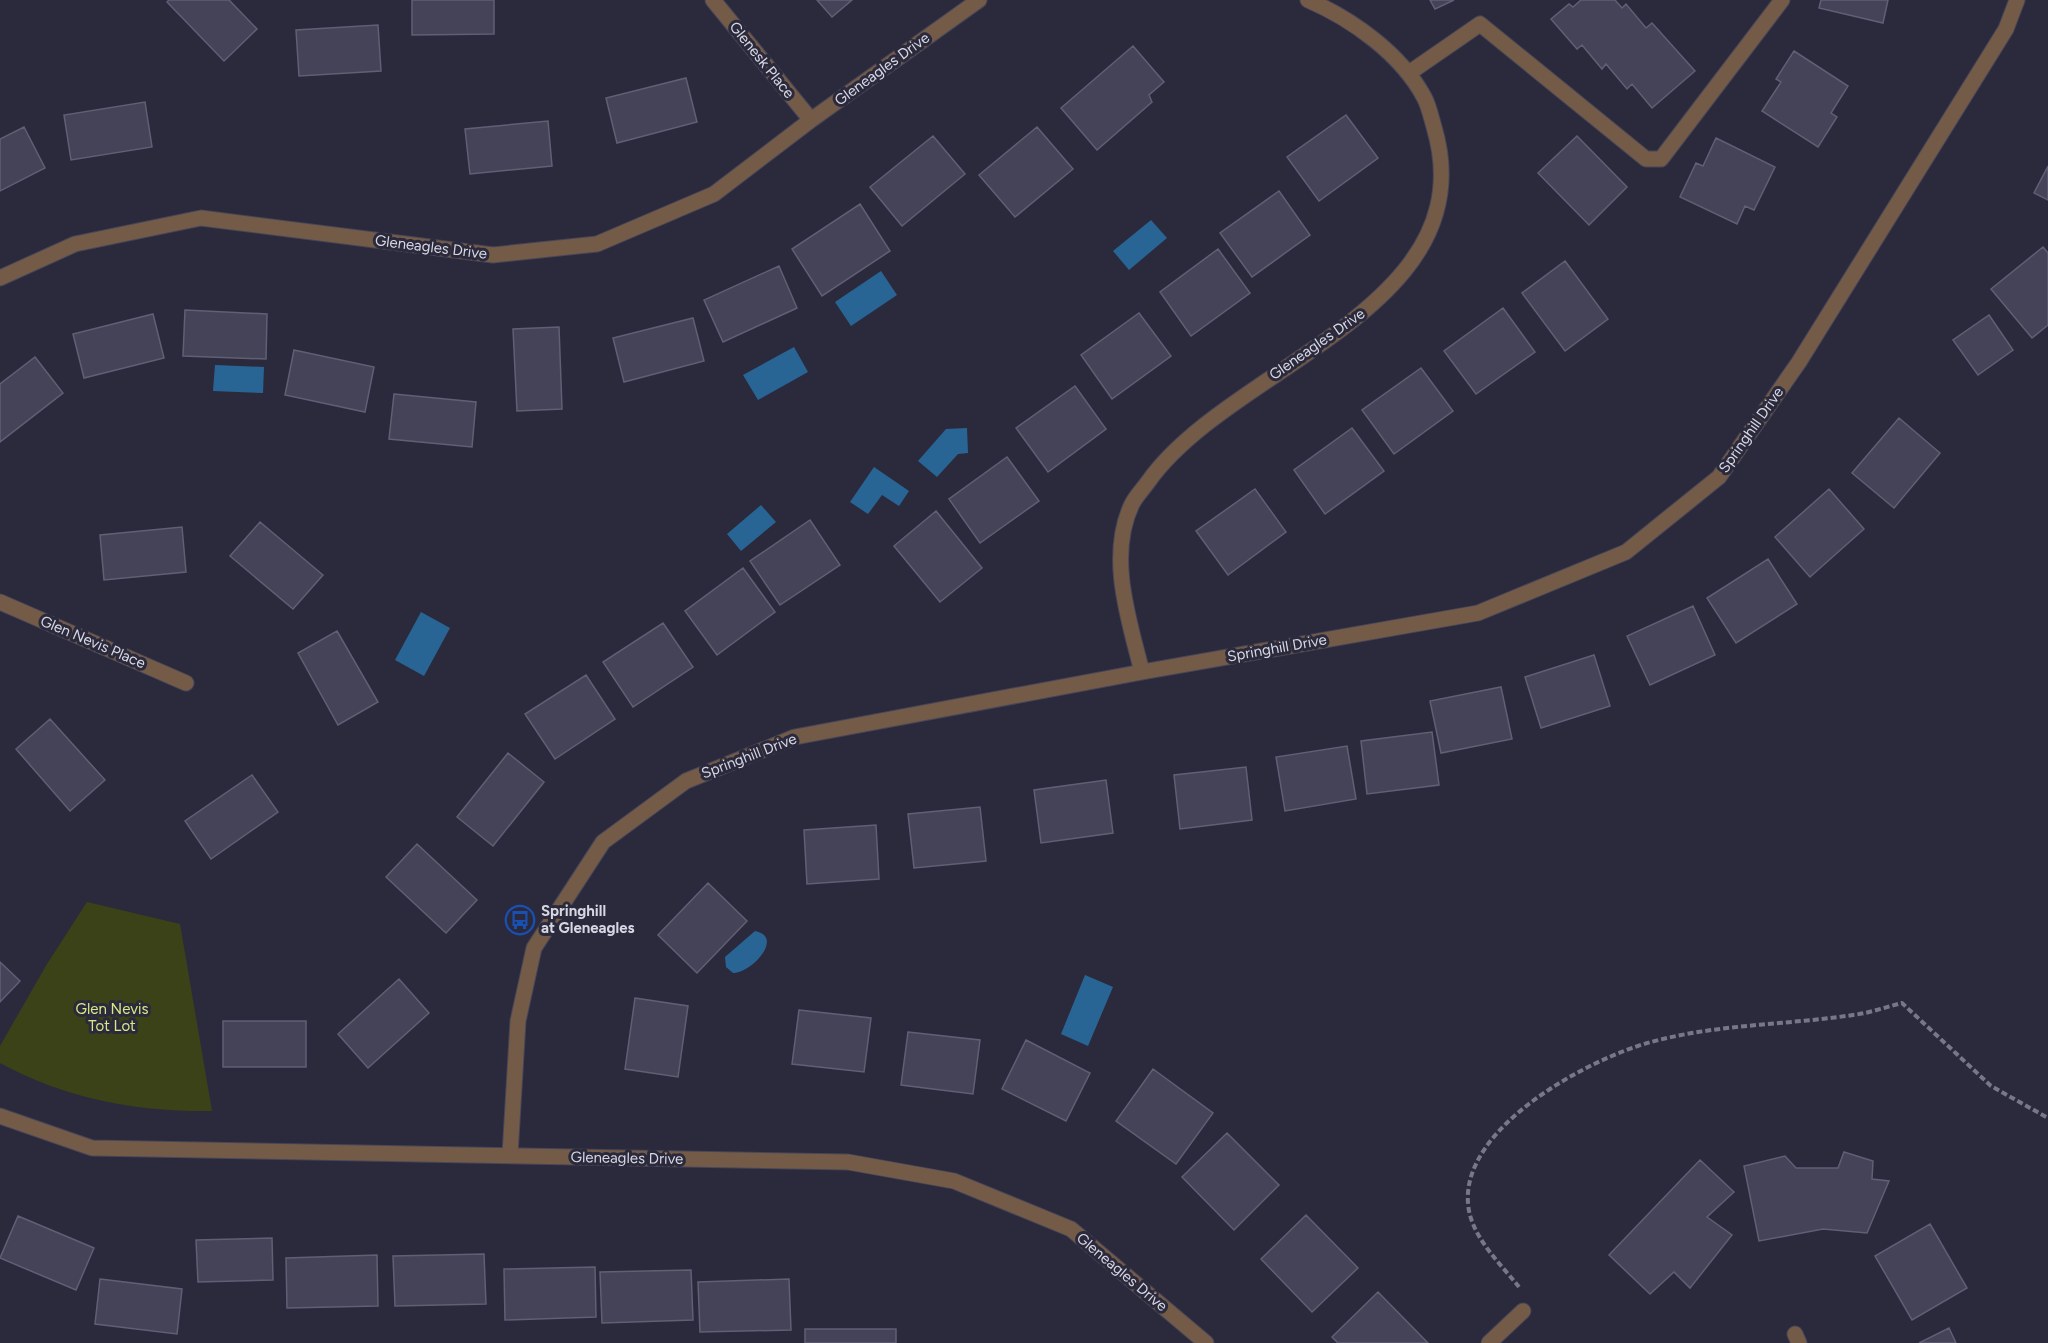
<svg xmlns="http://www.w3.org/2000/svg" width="2048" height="1343" viewBox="0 0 2048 1343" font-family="Figtree,sans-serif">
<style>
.green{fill:#3b4217}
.water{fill:#296594}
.building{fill:#444358;stroke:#605f75;stroke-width:1.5}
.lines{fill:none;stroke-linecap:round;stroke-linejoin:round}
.minor-casing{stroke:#474658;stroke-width:17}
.path{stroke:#787788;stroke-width:4;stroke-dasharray:6 3;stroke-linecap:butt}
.minor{stroke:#745b48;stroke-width:15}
.labels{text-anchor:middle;stroke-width:6;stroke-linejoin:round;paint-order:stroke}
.street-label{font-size:15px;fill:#d7d7e4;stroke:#2b2a3d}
.poi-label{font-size:15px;font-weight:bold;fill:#d7d7e4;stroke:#2b2a3d;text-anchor:start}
.park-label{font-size:15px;fill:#d7e984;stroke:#2b2a3d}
</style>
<rect width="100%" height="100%" fill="#2b2a3d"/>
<path class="green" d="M87 902 180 924 212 1111C137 1112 66 1099 0 1063V1046L47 964Z"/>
<path class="water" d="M1151 220 1167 238 1129 270 1113 251Z
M881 271 897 295 851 326 835 302Z
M794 347 808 372 758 400 743 375Z
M215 365 264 367 263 393 213 391Z
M967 428 968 453 958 454 937 477 918 461 946 429Z
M874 467 909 491 899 506 882 495 868 514 850 502Z
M761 505 776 522 741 551 727 534Z
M421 612 450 628 424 676 395 660Z
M755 931C785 937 751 973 733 973L726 967 725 957Z
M1085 975 1113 987 1088 1046 1061 1034Z"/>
<path class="building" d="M169 0H229L257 29 224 61 167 2Z
M412 0H494V34L412 35Z
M817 0H852L832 17Z
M1430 0H1454L1435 9Z
M1581 0H1615L1622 8 1626 4 1646 28 1652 23 1695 71 1652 108 1632 84 1627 89 1606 64 1602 69 1582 45 1577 49 1551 19 1569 4 1573 7Z
M1821 0H1888L1883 23 1819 8Z
M378 25 381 71 299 76 296 30Z
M1133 46 1164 82 1149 95 1152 102 1097 150 1061 108Z
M1794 51 1848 86 1831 113 1837 117 1818 147 1762 111 1781 82 1776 79Z
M686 78 697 122 617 143 606 98Z
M145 102 152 147 71 160 64 115Z
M1346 115 1378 158 1319 201 1287 157Z
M548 121 552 166 470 174 465 129Z
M24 127 45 168 0 191V139Z
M1037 127 1073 169 1015 217 979 175Z
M933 136 965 174 902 226 870 187Z
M1577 136 1627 187 1589 225 1538 173Z
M1716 138 1775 167 1754 210 1745 206 1737 224 1680 197 1696 163 1703 166Z
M2048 166V200L2034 193Z
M1279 191 1310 235 1252 277 1220 233Z
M860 204 890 251 822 296 792 249Z
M2043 247 2048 253V325L2032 338 1991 289Z
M1218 249 1250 293 1191 336 1160 292Z
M1565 261 1608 319 1565 351 1522 293Z
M779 266 797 308 723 342 704 300Z
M1503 308 1535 352 1476 394 1444 351Z
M185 310 267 314 266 359 183 356Z
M1139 313 1171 356 1112 399 1081 355Z
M153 314 164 358 84 378 73 334Z
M1989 315 2013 350 1978 375 1953 340Z
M693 318 704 361 624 382 613 338Z
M559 327 562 409 517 411 513 329Z
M294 350 374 367 365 412 285 395Z
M35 357 63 393 0 442V384Z
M1421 368 1453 411 1394 454 1362 410Z
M1075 386 1106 429 1048 472 1016 428Z
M394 394 476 402 472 447 389 439Z
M1899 418 1940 453 1894 508 1852 473Z
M1352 428 1384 471 1325 514 1294 470Z
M1007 457 1039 501 980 543 949 499Z
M1255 489 1286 532 1228 575 1196 531Z
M1829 489 1864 529 1810 577 1775 537Z
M936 511 982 568 940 602 894 546Z
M810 520 840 565 780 605 750 561Z
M260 522 323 575 293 609 230 556Z
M182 527 186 572 104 580 100 535Z
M1768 559 1797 604 1736 643 1707 598Z
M743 568 775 612 717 655 685 611Z
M1693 606 1715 655 1650 685 1627 636Z
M663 623 693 667 633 707 603 662Z
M337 631 378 702 338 725 298 653Z
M1594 655 1610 706 1541 728 1525 677Z
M586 675 615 719 555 759 525 714Z
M1501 687 1512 739 1441 753 1430 701Z
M50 719 105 780 70 811 16 749Z
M1432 732 1439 785 1367 794 1361 741Z
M1347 746 1356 799 1285 811 1276 757Z
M508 753 544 782 493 846 457 817Z
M1246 767 1252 820 1180 829 1174 775Z
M252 775 278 812 211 859 185 821Z
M1106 780 1113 833 1041 843 1034 790Z
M980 807 986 861 914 868 908 814Z
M876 825 879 879 807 884 804 830Z
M417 844 477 900 446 933 386 877Z
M708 883 747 921 697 973 658 935Z
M0 962 20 981 0 1002Z
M399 979 429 1013 368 1068 338 1034Z
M635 998 688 1006 678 1077 625 1069Z
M799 1010 871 1018 864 1072 792 1064Z
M223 1021H306V1067H223Z
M908 1032 980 1040 973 1094 901 1085Z
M1026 1040 1090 1073 1066 1121 1002 1089Z
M1153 1069 1213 1113 1176 1164 1116 1121Z
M1227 1133 1279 1185 1234 1230 1182 1177Z
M1844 1152 1873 1161 1872 1179 1889 1181 1867 1233 1823 1229 1759 1241 1744 1166 1785 1156 1796 1168H1838Z
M1700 1160 1734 1192 1707 1217 1732 1235 1690 1288 1674 1272 1650 1294 1609 1255Z
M1306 1215 1358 1268 1312 1312 1261 1259Z
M18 1216 94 1248 76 1290 0 1258Z
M1930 1224 1967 1288 1912 1320 1875 1256Z
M272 1238 273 1280 198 1282 196 1240Z
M484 1254 486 1304 395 1306 393 1256Z
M377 1255 378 1306 287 1308 286 1258Z
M595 1267 596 1317 505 1320 504 1269Z
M691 1270 693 1320 602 1323 600 1272Z
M100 1279 182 1289 177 1334 95 1324Z
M789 1279 791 1330 700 1332 698 1282Z
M1378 1292 1428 1343H1338L1332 1337Z
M1949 1328 1956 1343H1919Z
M805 1329H896V1343H805Z"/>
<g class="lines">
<g class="minor-casing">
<path id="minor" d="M713 0 811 120
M1409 73 1480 24 1646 159H1661L1782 0
M0 278 75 244 201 218 493 255 597 244 714 194 811 120 979 0
M0 602 186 683
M1142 672C1129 620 1107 556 1132 504 1136 496 1143 489 1148 482 1230 365 1488 308 1434 127 1431 117 1429 106 1424 97 1401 54 1352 19 1308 0
M0 1116 92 1148 848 1162 954 1181 1071 1229 1206 1343
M510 1155 518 1021 534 948 603 842 686 781 795 737 1142 672 1478 613 1626 552 1719 477 1799 362 2006 29 2017 0
M1795 1334 1799 1343
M1489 1343 1523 1311"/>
</g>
<path class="path" d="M1519 1287C1500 1263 1470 1236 1468 1203 1462 1127 1588 1059 1651 1042 1717 1024 1786 1025 1853 1015 1870 1013 1886 1007 1902 1003L1991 1086 2048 1118"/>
<use href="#minor" class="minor"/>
</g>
<defs>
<g id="bus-ring" transform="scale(1.5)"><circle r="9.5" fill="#2b2a3d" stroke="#1a4fb4" stroke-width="1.5"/><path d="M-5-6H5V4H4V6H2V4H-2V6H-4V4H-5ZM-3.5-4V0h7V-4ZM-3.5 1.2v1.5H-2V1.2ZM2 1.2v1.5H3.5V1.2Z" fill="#1a4fb4"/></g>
</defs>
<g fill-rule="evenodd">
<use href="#bus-ring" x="520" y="920"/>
</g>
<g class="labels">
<g class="street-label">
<text transform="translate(762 60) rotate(51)" y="5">Glenesk Place</text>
<text transform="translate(882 69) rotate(-36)" y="5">Gleneagles Drive</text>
<text transform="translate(431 247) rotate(7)" y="5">Gleneagles Drive</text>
<text transform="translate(1317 344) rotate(-35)" y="5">Gleneagles Drive</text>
<text transform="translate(1751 430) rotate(-55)" y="5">Springhill Drive</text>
<text transform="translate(93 642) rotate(23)" y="5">Glen Nevis Place</text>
<text transform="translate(1277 648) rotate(-10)" y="5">Springhill Drive</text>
<text transform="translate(749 756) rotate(-21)" y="5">Springhill Drive</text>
<text transform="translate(627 1158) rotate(1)" y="5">Gleneagles Drive</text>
<text transform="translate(1122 1272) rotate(40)" y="5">Gleneagles Drive</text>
</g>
<g class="poi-label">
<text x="541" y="916">Springhill<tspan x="541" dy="17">at Gleneagles</tspan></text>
</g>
<g class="park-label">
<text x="112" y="1014">Glen Nevis<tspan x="112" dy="17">Tot Lot</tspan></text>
</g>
</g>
</svg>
